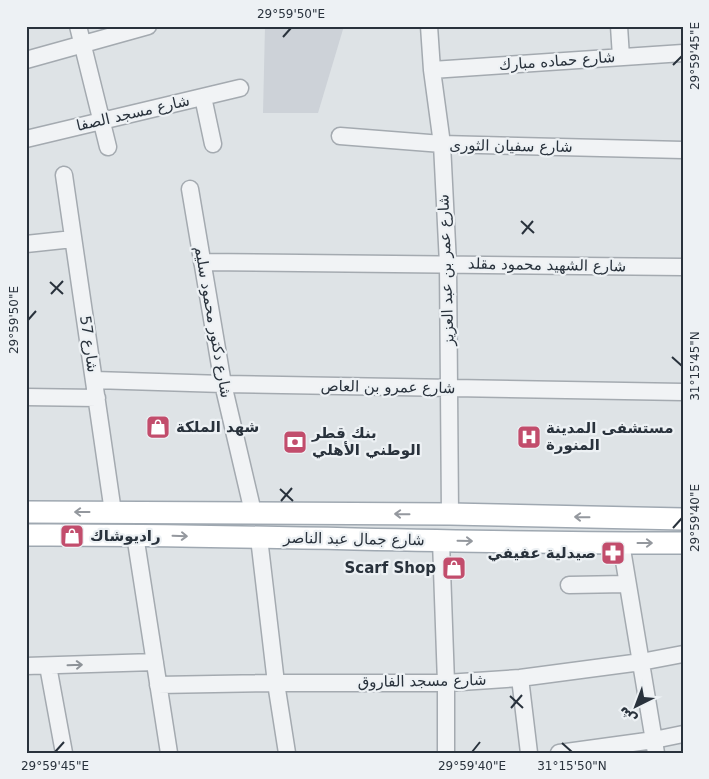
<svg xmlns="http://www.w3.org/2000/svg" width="709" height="779" viewBox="0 0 709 779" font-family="'DejaVu Sans',Cairo,sans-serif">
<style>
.built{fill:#cdd2d8}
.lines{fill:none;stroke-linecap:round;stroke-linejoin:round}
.minor-casing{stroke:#a4aab0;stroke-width:19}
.major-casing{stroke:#9fa8b1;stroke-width:24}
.minor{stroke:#f1f3f5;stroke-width:16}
.major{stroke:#fff;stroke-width:21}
.oneway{stroke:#94989e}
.oneway2{stroke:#8d9298}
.ticks{fill:none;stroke:#29323c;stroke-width:2}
.labels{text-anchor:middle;stroke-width:4.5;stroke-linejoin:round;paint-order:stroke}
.street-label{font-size:15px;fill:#29323c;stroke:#edf1f4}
.poi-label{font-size:15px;font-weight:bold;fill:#29323c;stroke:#edf1f4;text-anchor:start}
.neatline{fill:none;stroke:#29323c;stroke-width:2}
.ticks-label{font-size:12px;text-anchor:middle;fill:#29323c}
</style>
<rect width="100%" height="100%" fill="#dee3e6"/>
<path class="built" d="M265 26H344L318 113H263Z"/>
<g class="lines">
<g class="minor-casing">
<path id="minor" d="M78 26 108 147
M429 26 432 70 442 144 448 264 450 514
M619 26 621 57
M26 60 148 26
M432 70 683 53
M203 97 213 144
M340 136 442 144 683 150
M26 139 240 88
M64 175 113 512
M190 189 223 384 253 512
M26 244 73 239
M202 262 683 267
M94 380 223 384 683 392
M26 397 97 398
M135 535 169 753
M259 538 276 683 287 753
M441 541 446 683V753
M621 543 656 753
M569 585 627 584
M26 666 155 662
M48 666 64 753
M520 678 529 753
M158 685 276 683H446L520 678 641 662 683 654
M559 753 654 740 683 734"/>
</g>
<g class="major-casing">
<path id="major" d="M26 512 450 514 683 519
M26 535C245 534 464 544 683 543"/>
</g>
<use href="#minor" class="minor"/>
<use href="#major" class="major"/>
</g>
<defs><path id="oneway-shaft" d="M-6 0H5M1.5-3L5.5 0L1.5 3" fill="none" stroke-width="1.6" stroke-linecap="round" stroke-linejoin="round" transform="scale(1.25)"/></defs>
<g class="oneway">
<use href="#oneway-shaft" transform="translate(82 512) rotate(-180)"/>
<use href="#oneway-shaft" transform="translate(402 514) rotate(-179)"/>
<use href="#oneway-shaft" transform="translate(582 517) rotate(-179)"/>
<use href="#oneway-shaft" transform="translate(180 536) rotate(2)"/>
<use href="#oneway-shaft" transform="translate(465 541) rotate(1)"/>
<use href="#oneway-shaft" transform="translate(645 543)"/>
</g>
<use class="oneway2" href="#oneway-shaft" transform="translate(75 665) rotate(-2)"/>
<path class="ticks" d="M283 37 291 28M673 65 682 56M521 221 534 233M522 234 533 221M50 282 63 294M51 294 63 281M28 320 36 311M672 357 682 366M280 489 293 501M281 501 292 488M673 528 682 518M510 696 523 708M511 708 522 695M562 743 572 752M55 752 64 742M472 752 480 742"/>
<defs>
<g id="shop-square" transform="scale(1.25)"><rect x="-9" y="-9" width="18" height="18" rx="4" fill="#c24d6c" stroke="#edf1f4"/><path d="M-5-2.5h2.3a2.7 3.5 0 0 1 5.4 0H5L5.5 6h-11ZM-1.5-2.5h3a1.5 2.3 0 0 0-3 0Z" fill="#fff"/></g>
<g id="hospital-square" transform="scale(1.25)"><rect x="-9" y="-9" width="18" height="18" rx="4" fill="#c24d6c" stroke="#edf1f4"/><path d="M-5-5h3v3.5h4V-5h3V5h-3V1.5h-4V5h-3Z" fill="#fff"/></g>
<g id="bank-square" transform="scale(1.25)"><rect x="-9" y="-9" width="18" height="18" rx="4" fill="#c24d6c" stroke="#edf1f4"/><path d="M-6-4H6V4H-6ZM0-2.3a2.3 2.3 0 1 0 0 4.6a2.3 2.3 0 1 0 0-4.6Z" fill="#fff"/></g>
<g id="pharmacy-square" transform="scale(1.25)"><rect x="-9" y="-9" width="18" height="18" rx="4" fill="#c24d6c" stroke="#edf1f4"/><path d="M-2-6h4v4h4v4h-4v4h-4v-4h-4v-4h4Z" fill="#fff"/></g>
</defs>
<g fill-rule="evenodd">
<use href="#shop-square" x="158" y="427"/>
<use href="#hospital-square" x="529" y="437"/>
<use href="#bank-square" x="295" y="442"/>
<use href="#shop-square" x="72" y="536"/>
<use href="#pharmacy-square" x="613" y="553"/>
<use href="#shop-square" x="454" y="568"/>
</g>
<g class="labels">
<g class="street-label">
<text transform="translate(557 61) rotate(-4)" y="5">شارع حماده مبارك</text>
<text transform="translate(133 113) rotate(-13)" y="5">شارع مسجد الصفا</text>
<text transform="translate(511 146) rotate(1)" y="5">شارع سفيان الثورى</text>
<text transform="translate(547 265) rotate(1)" y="5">شارع الشهيد محمود مقلد</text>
<text transform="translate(446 270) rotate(-92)" y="5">شارع عمر بن عبد العزيز</text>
<text transform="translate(213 322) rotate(80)" y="5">شارع دكتور محمود سليم</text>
<text transform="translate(89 344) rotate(82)" y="5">شارع 57</text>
<text transform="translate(388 387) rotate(1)" y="5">شارع عمرو بن العاص</text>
<text transform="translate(354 539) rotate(1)" y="5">شارع جمال عبد الناصر</text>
<text transform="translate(422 681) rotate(-1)" y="5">شارع مسجد الفاروق</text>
</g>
<g class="poi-label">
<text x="176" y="432">شهد الملكة</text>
<text x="546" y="433">مستشفى المدينة<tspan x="546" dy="17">المنورة</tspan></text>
<text x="312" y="438">بنك قطر<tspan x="312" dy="17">الوطني الأهلي</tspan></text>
<text x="90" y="541">راديوشاك</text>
<text x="596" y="558" text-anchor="end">صيدلية عفيفي</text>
<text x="436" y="573" text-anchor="end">Scarf Shop</text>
</g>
</g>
<rect width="709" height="779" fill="none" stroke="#edf1f4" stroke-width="55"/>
<g transform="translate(636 706) rotate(222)" stroke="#edf1f4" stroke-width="4" paint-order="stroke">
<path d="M0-4L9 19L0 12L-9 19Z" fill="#29323c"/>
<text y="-8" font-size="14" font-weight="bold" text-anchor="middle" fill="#29323c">ش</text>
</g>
<rect x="28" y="28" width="654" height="724" class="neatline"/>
<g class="ticks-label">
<text x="291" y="18">29°59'50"E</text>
<text transform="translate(695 56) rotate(-90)" y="4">29°59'45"E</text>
<text transform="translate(14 320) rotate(-90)" y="4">29°59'50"E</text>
<text transform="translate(695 366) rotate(-90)" y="4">31°15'45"N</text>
<text transform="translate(695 518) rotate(-90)" y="4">29°59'40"E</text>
<text x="55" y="770">29°59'45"E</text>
<text x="472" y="770">29°59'40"E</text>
<text x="572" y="770">31°15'50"N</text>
</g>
</svg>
